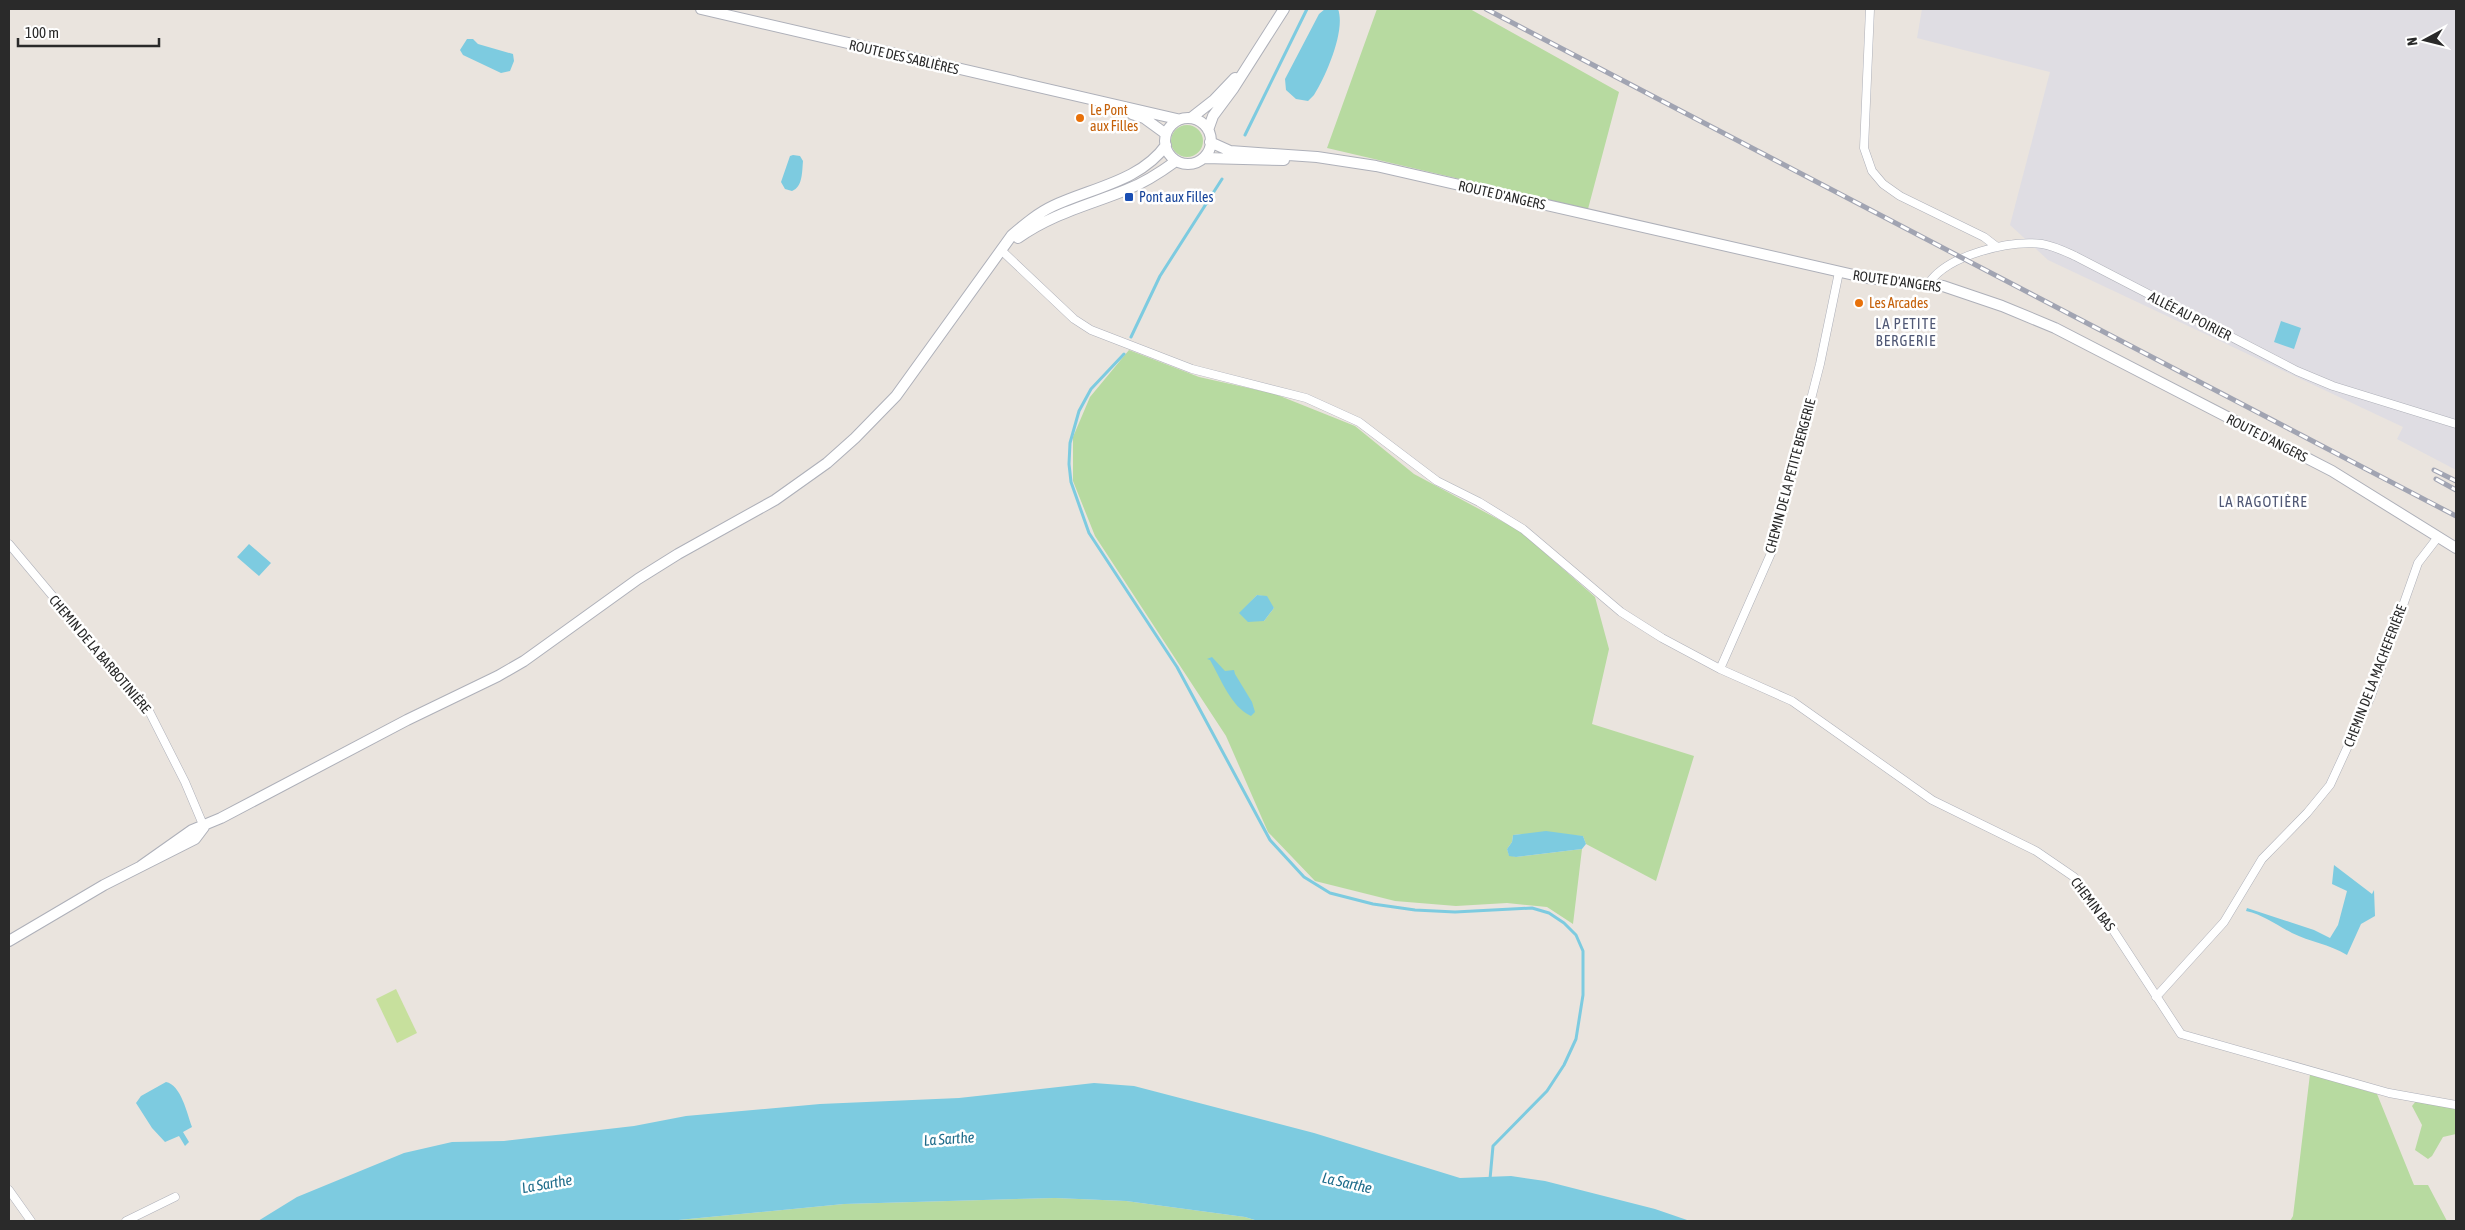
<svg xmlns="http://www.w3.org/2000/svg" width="2465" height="1230" viewBox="0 0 2465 1230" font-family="'Asap Condensed',sans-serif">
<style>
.industrial{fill:#dfdde3}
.green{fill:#b7daa0;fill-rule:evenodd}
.pitch{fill:#c7e09d}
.water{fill:#7dcbe0}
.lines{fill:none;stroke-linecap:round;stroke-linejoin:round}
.stream{stroke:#7dcbe0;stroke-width:3}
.street-casing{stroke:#aeb0b9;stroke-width:9}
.secondary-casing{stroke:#aeb0b9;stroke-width:12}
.street{stroke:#fff;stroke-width:8}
.secondary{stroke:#fff;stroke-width:10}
.rail-casing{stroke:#a1a4b2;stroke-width:5}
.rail{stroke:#fff;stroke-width:3;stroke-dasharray:9;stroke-linecap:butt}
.food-dot{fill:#e8710a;stroke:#fff;stroke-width:2}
.transit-dot{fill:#1a4fb4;stroke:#fff;stroke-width:2}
.labels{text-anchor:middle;stroke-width:5;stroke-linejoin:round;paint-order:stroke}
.street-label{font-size:14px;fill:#2a2a2a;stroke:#fff}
.food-label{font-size:14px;fill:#c56008;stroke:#fff;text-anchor:start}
.transit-label{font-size:14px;fill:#164399;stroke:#fff;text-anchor:start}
.neighbourhood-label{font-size:15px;letter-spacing:1px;fill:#505875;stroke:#fff}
.water-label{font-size:15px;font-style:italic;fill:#1d6b8a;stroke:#fff}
</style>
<rect width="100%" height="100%" fill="#eae4de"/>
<path class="industrial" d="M1922 9H2456V470L2397 439 2403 427 2048 260 2010 225 2050 72 1917 38Z"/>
<path class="green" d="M1377 9H1470L1619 92 1588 209 1327 148Z
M1171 141a16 16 0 1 1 32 0a16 16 0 1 1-32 0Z
M1129 350 1199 377 1275 394 1355 426 1414 474 1520 531 1595 597 1609 649 1592 724 1694 756 1656 881 1586 844 1583 836 1522 834 1513 835 1512 842 1507 849 1509 855 1516 857 1582 849 1573 924 1547 907 1507 903 1456 906 1395 901 1315 881 1268 832 1226 736 1095 536 1073 481V437L1090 397ZM1257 595 1263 596 1274 608 1264 621 1240 613Z
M2310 1074 2377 1094 2414 1185H2428L2447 1221H2290L2293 1216Z
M2416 1101 2456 1109V1134L2443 1137 2432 1156 2428 1159 2415 1150 2422 1125 2412 1106Z
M1055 1198 1126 1201 1245 1217 1258 1221H668L844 1204Z"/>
<path class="pitch" d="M396 989 417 1033 397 1043 376 999Z"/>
<path class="water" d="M1325 9H1338C1346 30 1326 76 1314 95L1308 101 1296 99 1286 90 1285 79 1319 14Z
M467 39H473L478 44 513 54 514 61 510 71 501 73 463 55 460 50Z
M793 155 800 156 803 161C802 171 803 187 792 191L785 189 781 182 790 156Z
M2281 321 2301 328 2294 349 2274 342Z
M249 544 271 563 259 576 237 557Z
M1257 595 1267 596 1274 608 1264 621 1248 622 1239 613Z
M1212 657 1225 671 1234 670 1235 674 1252 702 1255 712 1251 716C1231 707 1221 679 1210 660L1207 659Z
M1546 831 1583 836 1586 844 1582 849 1516 857 1509 856 1507 849 1512 842 1513 835Z
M2334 865 2372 894 2374 890 2375 916 2361 924 2347 955C2329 944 2310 942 2292 933 2276 925 2264 915 2246 911L2247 908 2314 930 2330 938 2338 925 2347 891 2332 884Z
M166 1082C181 1085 187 1113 192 1127L183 1132 189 1142 185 1146 179 1136 165 1142 152 1128 136 1103 141 1096Z
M1094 1083 1134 1086 1314 1133 1460 1178 1511 1176 1545 1181 1655 1209 1690 1221H1258L1245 1217 1126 1201 1055 1198 844 1204 668 1221H258L297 1197 404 1153 452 1142 504 1141 634 1126 686 1116 820 1104 959 1098Z"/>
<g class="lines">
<path class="stream" d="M1245 135 1307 9
M1131 337 1160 276 1222 179
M1124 354 1091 389 1079 411 1070 443 1069 464 1071 482 1089 533 1177 667 1270 840 1304 877 1330 893 1373 904 1415 910 1455 912 1532 908 1549 913 1564 923 1576 935 1583 951V995L1576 1039 1564 1065 1547 1091 1493 1146 1490 1179"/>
<g class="street-casing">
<path id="street" d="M1870 9 1864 148 1872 171 1883 184 1900 196 1984 237 1997 247
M1001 250 1074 319 1091 330 1192 369 1306 398 1359 422 1437 481 1479 502 1523 529 1621 612 1662 638 1720 669
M1839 272 1820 364 1772 551 1720 669 1792 701 1932 800 2036 851 2074 877 2102 913 2181 1034 2389 1093 2456 1105
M1929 283C1948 255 2009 240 2042 244 2054 246 2064 251 2075 256L2297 371 2333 386 2456 424
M9 544 149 711 185 782 204 827
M2156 997 2224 922 2262 859 2307 813 2330 785 2371 696 2418 563 2438 537
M9 1190 31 1221
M126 1221 175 1197"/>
</g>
<g class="secondary-casing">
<path id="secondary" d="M701 9 1177 119
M1132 114 1144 118 1166 134
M1165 141a23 23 0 1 1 46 0a23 23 0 1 1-46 0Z
M1191 118 1214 100 1235 78
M1208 130 1213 116 1233 89 1284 9
M1210 142 1230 151 1317 157 1376 166 1867 278 1943 286 2002 306 2055 328 2332 471 2456 548
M1205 158 1284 160
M1018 238C1051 214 1089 205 1126 190 1144 183 1161 172 1176 161
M141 866 192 830 221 818 407 720 498 676 524 661 638 579 678 554 775 500 827 463 855 438 896 396 1012 235C1025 224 1038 213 1053 206 1091 188 1141 181 1166 145
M9 941 104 885 195 839 204 827"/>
</g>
<use href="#street" class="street"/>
<use href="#secondary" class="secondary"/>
<g class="rail-casing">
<path id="rail" d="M1486 9 2456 516
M2434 470 2456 481
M2436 479 2456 490"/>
</g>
<use href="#rail" class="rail"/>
</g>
<g class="food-dot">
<circle cx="1080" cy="118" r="5"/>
<circle cx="1859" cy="303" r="5"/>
</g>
<rect class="transit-dot" x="1124" y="192" width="10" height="10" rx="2.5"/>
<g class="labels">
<g class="street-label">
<text transform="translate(904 57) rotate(13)" y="5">ROUTE DES SABLIÈRES</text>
<text transform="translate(1502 195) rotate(13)" y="5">ROUTE D'ANGERS</text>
<text transform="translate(1897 281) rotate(8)" y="5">ROUTE D'ANGERS</text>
<text transform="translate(2190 316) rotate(27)" y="5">ALLÉE AU POIRIER</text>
<text transform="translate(2267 438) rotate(27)" y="5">ROUTE D'ANGERS</text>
<text transform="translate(1790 476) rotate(-75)" y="5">CHEMIN DE LA PETITE BERGERIE</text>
<text transform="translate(100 654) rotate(50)" y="5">CHEMIN DE LA BARBOTINIÈRE</text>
<text transform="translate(2375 676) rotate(-69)" y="5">CHEMIN DE LA MACHEFERIÈRE</text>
<text transform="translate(2093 904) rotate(53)" y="5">CHEMIN BAS</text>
</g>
<g class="food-label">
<text x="1090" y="115">Le Pont<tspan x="1090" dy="16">aux Filles</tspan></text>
<text x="1869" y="308">Les Arcades</text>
</g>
<g class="transit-label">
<text x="1139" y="202">Pont aux Filles</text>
</g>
<g class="neighbourhood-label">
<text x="1906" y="329">LA PETITE<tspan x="1906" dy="17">BERGERIE</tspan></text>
<text x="2263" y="507">LA RAGOTIÈRE</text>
</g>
<g class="water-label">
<text transform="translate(949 1139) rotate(-4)" y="5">La Sarthe</text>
<text transform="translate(1347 1183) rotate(13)" y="5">La Sarthe</text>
<text transform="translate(547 1184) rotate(-10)" y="5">La Sarthe</text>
</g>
</g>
<rect width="2465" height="1230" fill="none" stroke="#2a2a2a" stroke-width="20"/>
<g transform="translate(2425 40) rotate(263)" stroke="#ffffff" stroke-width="4" paint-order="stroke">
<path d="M0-4L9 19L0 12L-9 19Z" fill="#2a2a2a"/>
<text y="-8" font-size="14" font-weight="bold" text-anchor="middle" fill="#2a2a2a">N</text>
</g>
<path d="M18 38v8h141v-8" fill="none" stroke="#2a2a2a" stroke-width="2.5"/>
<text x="25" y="38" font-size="15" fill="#2a2a2a" stroke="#ffffff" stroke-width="4" paint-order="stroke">100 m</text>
</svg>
